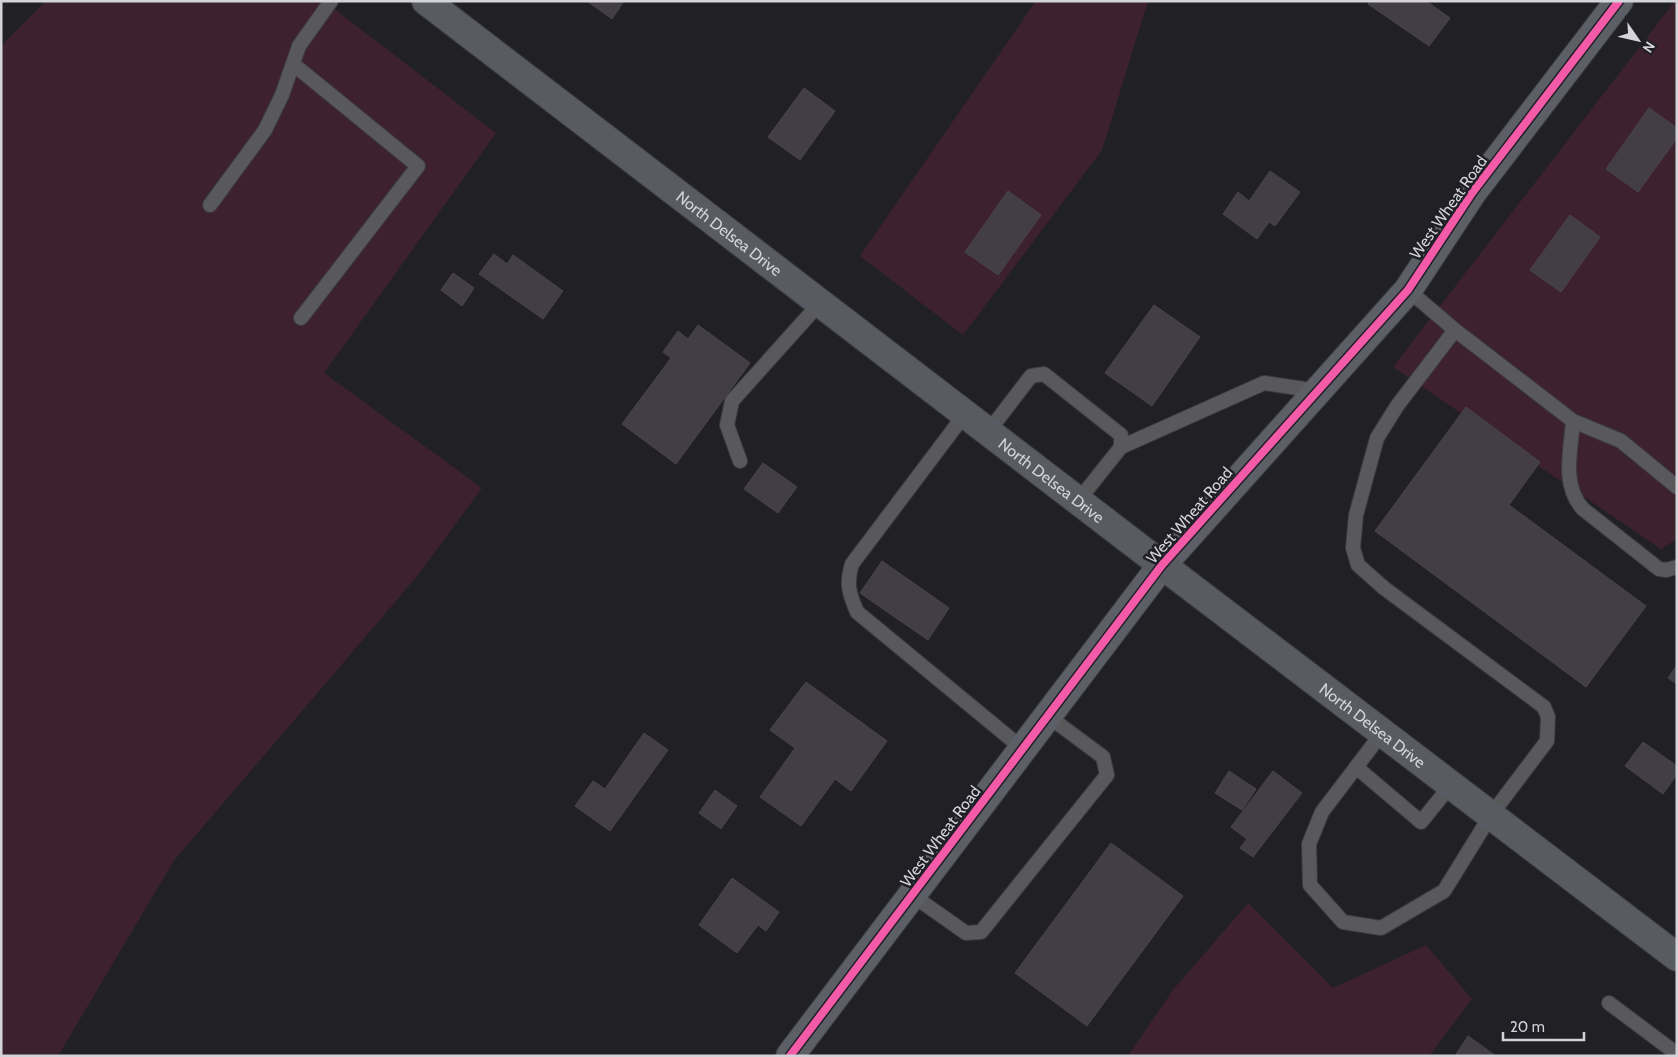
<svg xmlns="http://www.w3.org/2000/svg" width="1678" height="1057" viewBox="0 0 1678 1057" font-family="Cabin,sans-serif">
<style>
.green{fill:#3d222e}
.building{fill:#433e46;stroke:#47464a}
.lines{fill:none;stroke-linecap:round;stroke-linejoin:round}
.lane-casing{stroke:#3b3b3f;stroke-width:16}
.secondary-casing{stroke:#3b3b3f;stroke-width:30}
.primary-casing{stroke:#3b3b3f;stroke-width:30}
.lane{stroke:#59595c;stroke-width:14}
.secondary{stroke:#5d5f66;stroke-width:28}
.primary{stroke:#585b61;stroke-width:28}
.cycleway-casing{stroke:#201f27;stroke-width:11}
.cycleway{stroke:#f35aa7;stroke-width:8}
.labels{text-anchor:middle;stroke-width:5;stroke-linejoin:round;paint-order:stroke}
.street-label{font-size:16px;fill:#d3d3d9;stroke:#201f27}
</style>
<rect width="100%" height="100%" fill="#212125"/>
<path class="green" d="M46 1H324L496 133 324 373 482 488 418 575 173 862 58 1056H1V46Z
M1036 1H1148L1102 150 963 335 860 256Z
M1675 1H1677V539L1661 549 1393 367Z
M1248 903 1333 988 1426 945 1472 999 1429 1056H1128L1173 990Z"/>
<path class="building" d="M587 1H624L612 19Z
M1370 1H1426L1450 18 1429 46 1368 4Z
M804 88 835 111 800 160 768 137Z
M1649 108 1677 128V138L1638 192 1606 169Z
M1270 171 1300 192 1275 226 1269 222 1257 239 1223 214 1238 192 1249 201Z
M1008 191 1041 215 998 275 965 252Z
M1570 215 1600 237 1561 292 1530 270Z
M494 254 507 264 513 255 563 291 543 319 479 274Z
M453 273 474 288 462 306 441 290Z
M1154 305 1200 337 1152 406 1105 373Z
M698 325 750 363 676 464 622 424 671 358 663 352 678 331 688 339Z
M1466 407 1540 462 1509 505 1646 606 1586 687 1375 531Z
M763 463 797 487 778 513 744 489Z
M882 561 949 608 928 640 860 593Z
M1677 665V684L1668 678Z
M806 682 887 741 851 791 835 779 801 826 760 797 795 748 770 730Z
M644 733 668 750 610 831 575 806 593 781 605 789Z
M1643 742 1677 766V774L1663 794 1625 766Z
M1229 771 1256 789 1242 810 1215 793Z
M1273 771 1302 793 1253 857 1240 848 1247 839 1231 827Z
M715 790 737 806 721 829 699 813Z
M1111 843 1183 896 1087 1026 1015 973Z
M732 878 779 912 766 931 758 925 737 953 699 925Z
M1468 1036 1496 1056H1455Z"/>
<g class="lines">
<g class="lane-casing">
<path id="lane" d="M293 64 418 166 301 318
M210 205 265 130 282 95 299 46 331 1
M1408 290 1455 330 1573 421 1621 441 1677 487
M965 414 852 564C846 584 849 593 857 612L1023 749
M1573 421C1571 450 1561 485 1583 509L1659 569 1666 570 1677 567
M988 432 1031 376 1044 374 1121 435V447L1078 501
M1121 447 1264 383 1318 391
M740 461 727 425 732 401 820 303
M1382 733 1322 812 1309 844 1310 885 1343 922 1381 928 1444 891 1491 815 1547 741 1548 717 1544 707 1384 588 1358 565 1353 548 1356 515 1377 438 1397 406 1455 330
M1356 767 1421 822 1451 785
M912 895 966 933 981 932 1107 775 1103 757 1048 716
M1609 1003 1677 1054"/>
</g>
<g class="secondary-casing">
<path id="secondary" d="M790 1056 1162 565 1408 290 1472 193 1619 1"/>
</g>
<g class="primary-casing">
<g id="primary">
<path id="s1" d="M426 1 1162 565 1677 957"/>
</g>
</g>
<use href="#lane" class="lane"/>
<use href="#secondary" class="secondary"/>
<use href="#primary" class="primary"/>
<g class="cycleway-casing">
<path id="cycleway" d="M790 1056 1162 565 1408 290 1472 193 1619 1"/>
</g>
<use href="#cycleway" class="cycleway"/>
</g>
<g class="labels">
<g class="street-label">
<text transform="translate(1448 207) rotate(-55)" y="6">West Wheat Road</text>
<text dy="6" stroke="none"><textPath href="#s1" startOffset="382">North Delsea Drive</textPath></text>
<text dy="6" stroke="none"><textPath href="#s1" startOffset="788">North Delsea Drive</textPath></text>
<text transform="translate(1189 515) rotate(-49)" y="6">West Wheat Road</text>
<text dy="6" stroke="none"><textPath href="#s1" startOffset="1192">North Delsea Drive</textPath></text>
<text transform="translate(940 836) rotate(-53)" y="6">West Wheat Road</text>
</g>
</g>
<rect width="1678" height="1057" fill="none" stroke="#d3d3d9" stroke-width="5"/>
<g transform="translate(1638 40) rotate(124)" stroke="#201f27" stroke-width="4" paint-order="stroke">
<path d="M0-4L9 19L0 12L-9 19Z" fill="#d3d3d9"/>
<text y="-8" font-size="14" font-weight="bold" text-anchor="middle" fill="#d3d3d9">N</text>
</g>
<path d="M1503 1032v8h81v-8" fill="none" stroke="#d3d3d9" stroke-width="2.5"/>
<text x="1510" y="1032" font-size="15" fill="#d3d3d9" stroke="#201f27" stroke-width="4" paint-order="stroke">20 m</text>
</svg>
